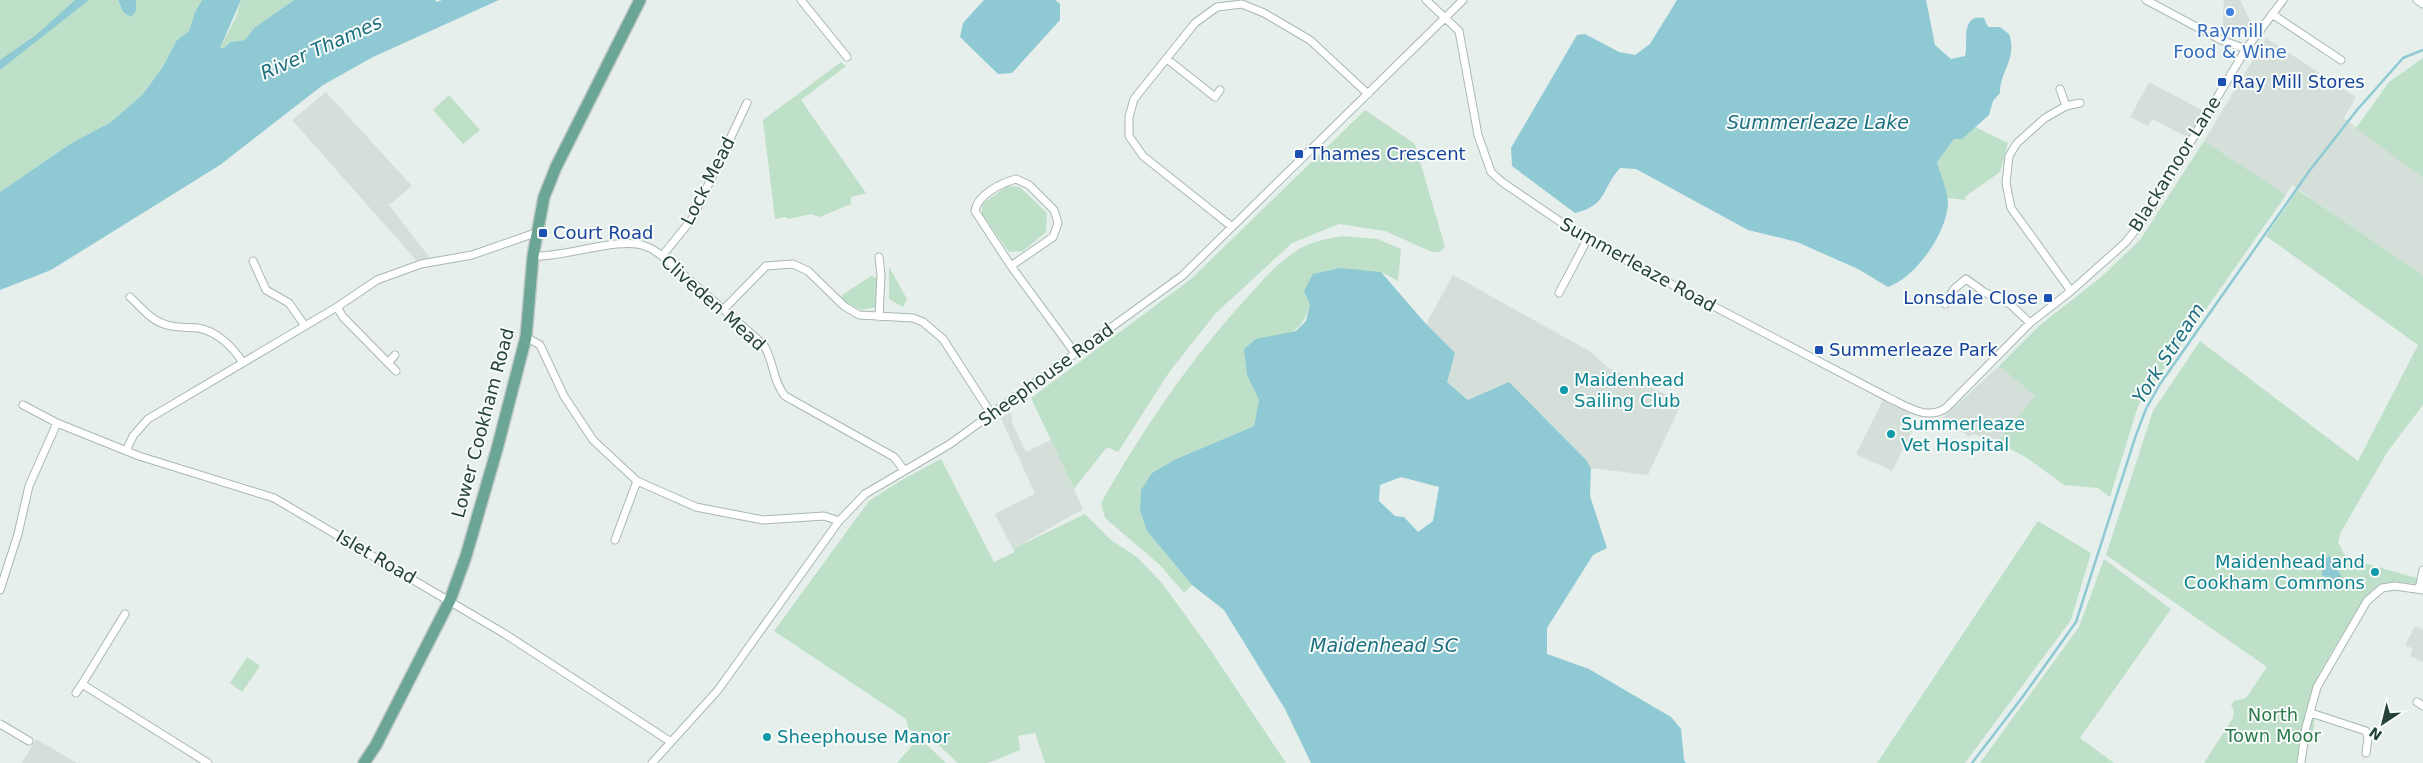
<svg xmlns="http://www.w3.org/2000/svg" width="2423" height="763" viewBox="0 0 2423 763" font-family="'DejaVu Sans',sans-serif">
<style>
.built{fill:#d4dfda}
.green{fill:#bfe0c8}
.water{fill:#8ec9d4;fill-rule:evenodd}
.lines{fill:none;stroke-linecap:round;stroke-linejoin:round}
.stream{stroke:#8ec9d4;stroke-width:2.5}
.street-casing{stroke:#a8b8b2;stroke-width:9}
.primary-casing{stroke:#c2cac8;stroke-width:14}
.street{stroke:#fff;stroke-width:7}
.primary{stroke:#6aa596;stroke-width:11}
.shop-dot{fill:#3f7fe0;stroke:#f7fbf9;stroke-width:2}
.transit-dot{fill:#1a4fb4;stroke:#f7fbf9;stroke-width:2}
.culture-dot{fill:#0f9aa8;stroke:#f7fbf9;stroke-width:2}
.labels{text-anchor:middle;stroke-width:4;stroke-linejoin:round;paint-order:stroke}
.shop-label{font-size:18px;fill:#366cbe;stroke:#f7fbf9}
.transit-label{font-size:18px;fill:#164399;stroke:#f7fbf9;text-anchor:start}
.street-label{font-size:18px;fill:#24423a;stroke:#f7fbf9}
.culture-label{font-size:18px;fill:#0d838f;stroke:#f7fbf9;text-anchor:start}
.park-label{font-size:18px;fill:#2d7a4b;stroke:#f7fbf9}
.water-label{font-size:19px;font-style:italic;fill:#1c6f80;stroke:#f7fbf9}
</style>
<rect width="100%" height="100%" fill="#e6efeb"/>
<path class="built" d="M2224 0H2240L2254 28 2242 34 2234 35 2222 32Z
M2266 38 2356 97 2344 118 2423 178V277L2420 280 2387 252 2292 185 2286 195 2204 141Z
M2149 82 2204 111 2189 138 2152 119 2148 126 2130 117Z
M326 92 412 186 389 205 430 258 416 260 292 120Z
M1453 275 1591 352 1607 367 1682 402 1648 475 1591 468 1587 461 1520 394 1469 400 1447 382 1426 324Z
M1999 366 2035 396 1997 442 1973 434 1969 437 1942 418Z
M1883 400 1911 414 1906 423 1914 427 1892 471 1856 454Z
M1010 412 1013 419 1011 421 1026 452 1051 440 1083 509 1013 549 995 514 1035 494 1001 418Z
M2415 626 2423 630V662L2410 656 2413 649 2405 645Z
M36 739 48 746 77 763H22Z"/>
<path class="green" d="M0 0H118L123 12 136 11V0H202L195 12 189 31 177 40 162 68 143 94 111 122 70 144 0 192Z
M241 0H294L254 28 245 40 230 42 224 48H220L236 17Z
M2423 58V178L2356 128 2389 82Z
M841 62 846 66 801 100 866 193 851 197V204L820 217 811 214 789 219 784 217 775 219 763 120Z
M449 95 480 130 463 144 433 110Z
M1365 110 1415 144 1445 247 1440 252H1432L1385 231 1339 224 1292 243 1216 313 1170 371 1118 452 1107 447 1074 489 1031 398 1191 279Z
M1975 127 2008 143 2000 172 1966 196 1965 200 1947 198 1937 162 1954 139H1962Z
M2204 141 2286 195 2138 406 2110 497 2098 488 2064 485 2027 458 1997 442 2035 396 1999 366 2040 325 2100 278 2140 240Z
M1007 186 1020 187 1047 213 1046 232 1023 251 1009 252 982 214V204Z
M2298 190 2423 275V405L2388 451 2341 532 2338 542 2344 554 2353 560 2420 579 2415 584C2388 581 2379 578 2362 603 2354 616 2315 677 2314 687 2312 707 2321 734 2302 748L2300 763H2204L2233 718 2234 710 2231 706 2234 701 2246 698 2267 667 2106 555 2153 411 2200 341 2358 461 2418 345 2266 236Z
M1343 236 1377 239 1401 249 1398 281 1381 272 1310 305C1301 336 1285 336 1256 339L1247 375 1259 400 1254 426 1174 460 1152 473 1147 531 1192 585 1184 593 1160 565 1105 518 1101 503C1142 431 1188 362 1244 301 1260 283 1276 264 1296 251 1311 241 1326 239 1343 236Z
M889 267 907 299 903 307 889 299Z
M871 276 876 278 879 282 875 307 861 310 842 300V295Z
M941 459 994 562 1015 552 1013 549 1085 514 1111 540 1137 557 1162 583 1207 645 1286 763H1045L1035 733 1018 736 1020 750 988 763H958L927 734 909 730 906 719 774 631 869 501 900 481Z
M2038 521 2091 553 2071 620 1965 763H1877Z
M2104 559 2171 609 2080 738 2114 763H1980L2079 627Z
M247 657 260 666 242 692 230 683Z
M916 741 926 744 946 763H897Z"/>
<path class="water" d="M75 0H89L0 70V60L36 35Z
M118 0H136V11L131 17 123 12Z
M202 0H241L220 48H224L230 42 245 40 254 28 294 0H435L437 2 442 0H499L373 57 323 85 220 165 51 270 0 290V192L70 144 111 122 143 94 162 68 177 40 189 31 195 12Z
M984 0H1055L1060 4V20L1012 73 998 74 960 37 963 23Z
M1677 0H1926L1935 45 1951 59 1965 56C1969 45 1959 13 1984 18L1988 27H2000L2009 34C2018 59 1999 72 2000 93L1993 101 1989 115 1962 139H1954L1937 162C1940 174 1948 191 1948 203 1947 233 1916 277 1888 287L1858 269 1797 242 1748 230 1636 169 1620 168C1601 189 1608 205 1575 213L1512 166 1511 148 1577 35 1585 34 1619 52 1635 55 1650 44Z
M1340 268 1381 272 1426 324 1455 353 1447 382 1468 400 1509 382 1587 461 1591 468 1590 496 1607 548 1593 555 1547 628V654L1589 669 1671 717 1681 729 1684 760 1686 763H1311L1285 709 1224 610 1192 585 1147 531 1140 510 1141 490 1152 473 1174 460 1254 426 1259 400 1247 375 1244 349 1256 339 1296 331 1306 321 1310 305 1304 291 1313 274ZM1401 477 1439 487 1433 521 1418 532 1404 517 1395 516 1379 501 1380 485Z
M2329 555 2343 579V583L2337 584 2322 575 2323 564Z"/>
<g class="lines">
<path class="stream" d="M1972 763 2024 695 2076 622 2136 435 2146 409 2160 384 2310 170 2357 110 2403 58 2423 50"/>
<g class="street-casing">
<path id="street" d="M801 0 847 57
M1426 0 1459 31 1478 135 1491 172 1502 182 1587 240 1887 397C1906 406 1927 421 1946 408L2030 323 2071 291 2126 242 2147 215 2246 49 2283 0
M2146 0 2221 40 2246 49
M2417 0 2423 4
M2272 14 2341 60
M1167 59 1215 97 1220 90
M2060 89 2066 106 2045 118 2017 143 2009 156 2006 183 2011 208 2071 291
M2066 106 2080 103
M1016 179 1029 185 1054 210 1058 223 1053 237 1011 266 975 211C977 195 1001 183 1016 179Z
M1231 226 1143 156 1129 136V117L1134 99 1195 23 1217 7 1242 4 1264 13 1310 40 1368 94
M533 256C564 258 619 236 645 246 651 248 657 252 662 256L763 344C774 360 772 380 785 396L894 457 904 470
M662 256 692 219 747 103
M879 257 881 275 879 317
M253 261 266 290 289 303 305 326
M1011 266 1075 353
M1559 293 1587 240
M130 297C141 307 151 321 167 325 177 328 188 327 198 328 217 331 233 347 243 363
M1945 304 1954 289 1966 279 1984 292 2010 304 2030 323
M337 307 343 317 396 371
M724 309 766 266 793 264 808 271 844 306 859 315 913 318 923 322 943 339 992 415
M526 337 540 345 564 396 593 440 637 481 696 507 763 520 824 516 839 521
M389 362 395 355
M57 423 139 456 274 498 505 634 671 742
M126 451 133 436 148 419 337 307 377 280 421 264 472 255 535 233
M615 540 637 481
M2419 589 2423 570
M0 590 18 534 29 486 57 423 23 405
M125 614 82 684 208 763
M76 693 82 684
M2417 702 2423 706
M2311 713 2366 731 2368 738 2366 753
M0 724 29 741
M652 763 718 690 839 521 865 494 950 444 1182 276 1463 0
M2301 763 2306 727 2317 687 2367 601 2382 588 2395 586 2423 590"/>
</g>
<g class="primary-casing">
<path id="primary" d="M364 763 376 745 450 600 466 556 497 449 526 337 533 256 544 197 556 167 640 0"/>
</g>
<use href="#street" class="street"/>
<use href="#primary" class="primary"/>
</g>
<circle class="shop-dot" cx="2230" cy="12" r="5"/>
<g class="transit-dot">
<rect x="2217" y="77" width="10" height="10" rx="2.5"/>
<rect x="1294" y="149" width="10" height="10" rx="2.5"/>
<rect x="538" y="228" width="10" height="10" rx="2.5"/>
<rect x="2043" y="293" width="10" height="10" rx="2.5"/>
<rect x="1814" y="345" width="10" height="10" rx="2.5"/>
</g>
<g class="culture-dot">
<circle cx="1564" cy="390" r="5"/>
<circle cx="1891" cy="434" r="5"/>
<circle cx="2375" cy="572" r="5"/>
<circle cx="767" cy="737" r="5"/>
</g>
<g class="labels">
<g class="shop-label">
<text x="2230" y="37">Raymill<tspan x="2230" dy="21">Food &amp; Wine</tspan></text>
</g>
<g class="transit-label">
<text x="2232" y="88">Ray Mill Stores</text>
<text x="1309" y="160">Thames Crescent</text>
<text x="553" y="239">Court Road</text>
<text x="2038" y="304" text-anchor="end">Lonsdale Close</text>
<text x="1829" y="356">Summerleaze Park</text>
</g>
<g class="street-label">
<text transform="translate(2175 164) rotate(-58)" y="6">Blackamoor Lane</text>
<text transform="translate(708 181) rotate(-63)" y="6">Lock Mead</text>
<text transform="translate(1638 265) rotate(29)" y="6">Summerleaze Road</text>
<text transform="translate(713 303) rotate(42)" y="6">Cliveden Mead</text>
<text transform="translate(1046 375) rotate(-36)" y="6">Sheephouse Road</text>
<text transform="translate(483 423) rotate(-75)" y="6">Lower Cookham Road</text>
<text transform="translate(376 557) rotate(30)" y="6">Islet Road</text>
</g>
<g class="culture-label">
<text x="1574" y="386">Maidenhead<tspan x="1574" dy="21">Sailing Club</tspan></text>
<text x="1901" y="430">Summerleaze<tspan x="1901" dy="21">Vet Hospital</tspan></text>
<text x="2365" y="568" text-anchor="end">Maidenhead and<tspan x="2365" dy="21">Cookham Commons</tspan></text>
<text x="777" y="743">Sheephouse Manor</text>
</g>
<g class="park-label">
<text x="2273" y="721">North<tspan x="2273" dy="21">Town Moor</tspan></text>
</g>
<g class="water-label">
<text transform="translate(321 47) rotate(-24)" y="7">River Thames</text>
<text x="1818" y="129">Summerleaze Lake</text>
<text transform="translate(2168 353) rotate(-57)" y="7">York Stream</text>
<text x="1384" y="652">Maidenhead SC</text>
</g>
</g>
<g transform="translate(2383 723) rotate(215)" stroke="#f7fbf9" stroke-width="4" paint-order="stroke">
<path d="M0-4L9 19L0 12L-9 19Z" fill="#24423a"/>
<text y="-8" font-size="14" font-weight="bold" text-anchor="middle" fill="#24423a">N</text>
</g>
</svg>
